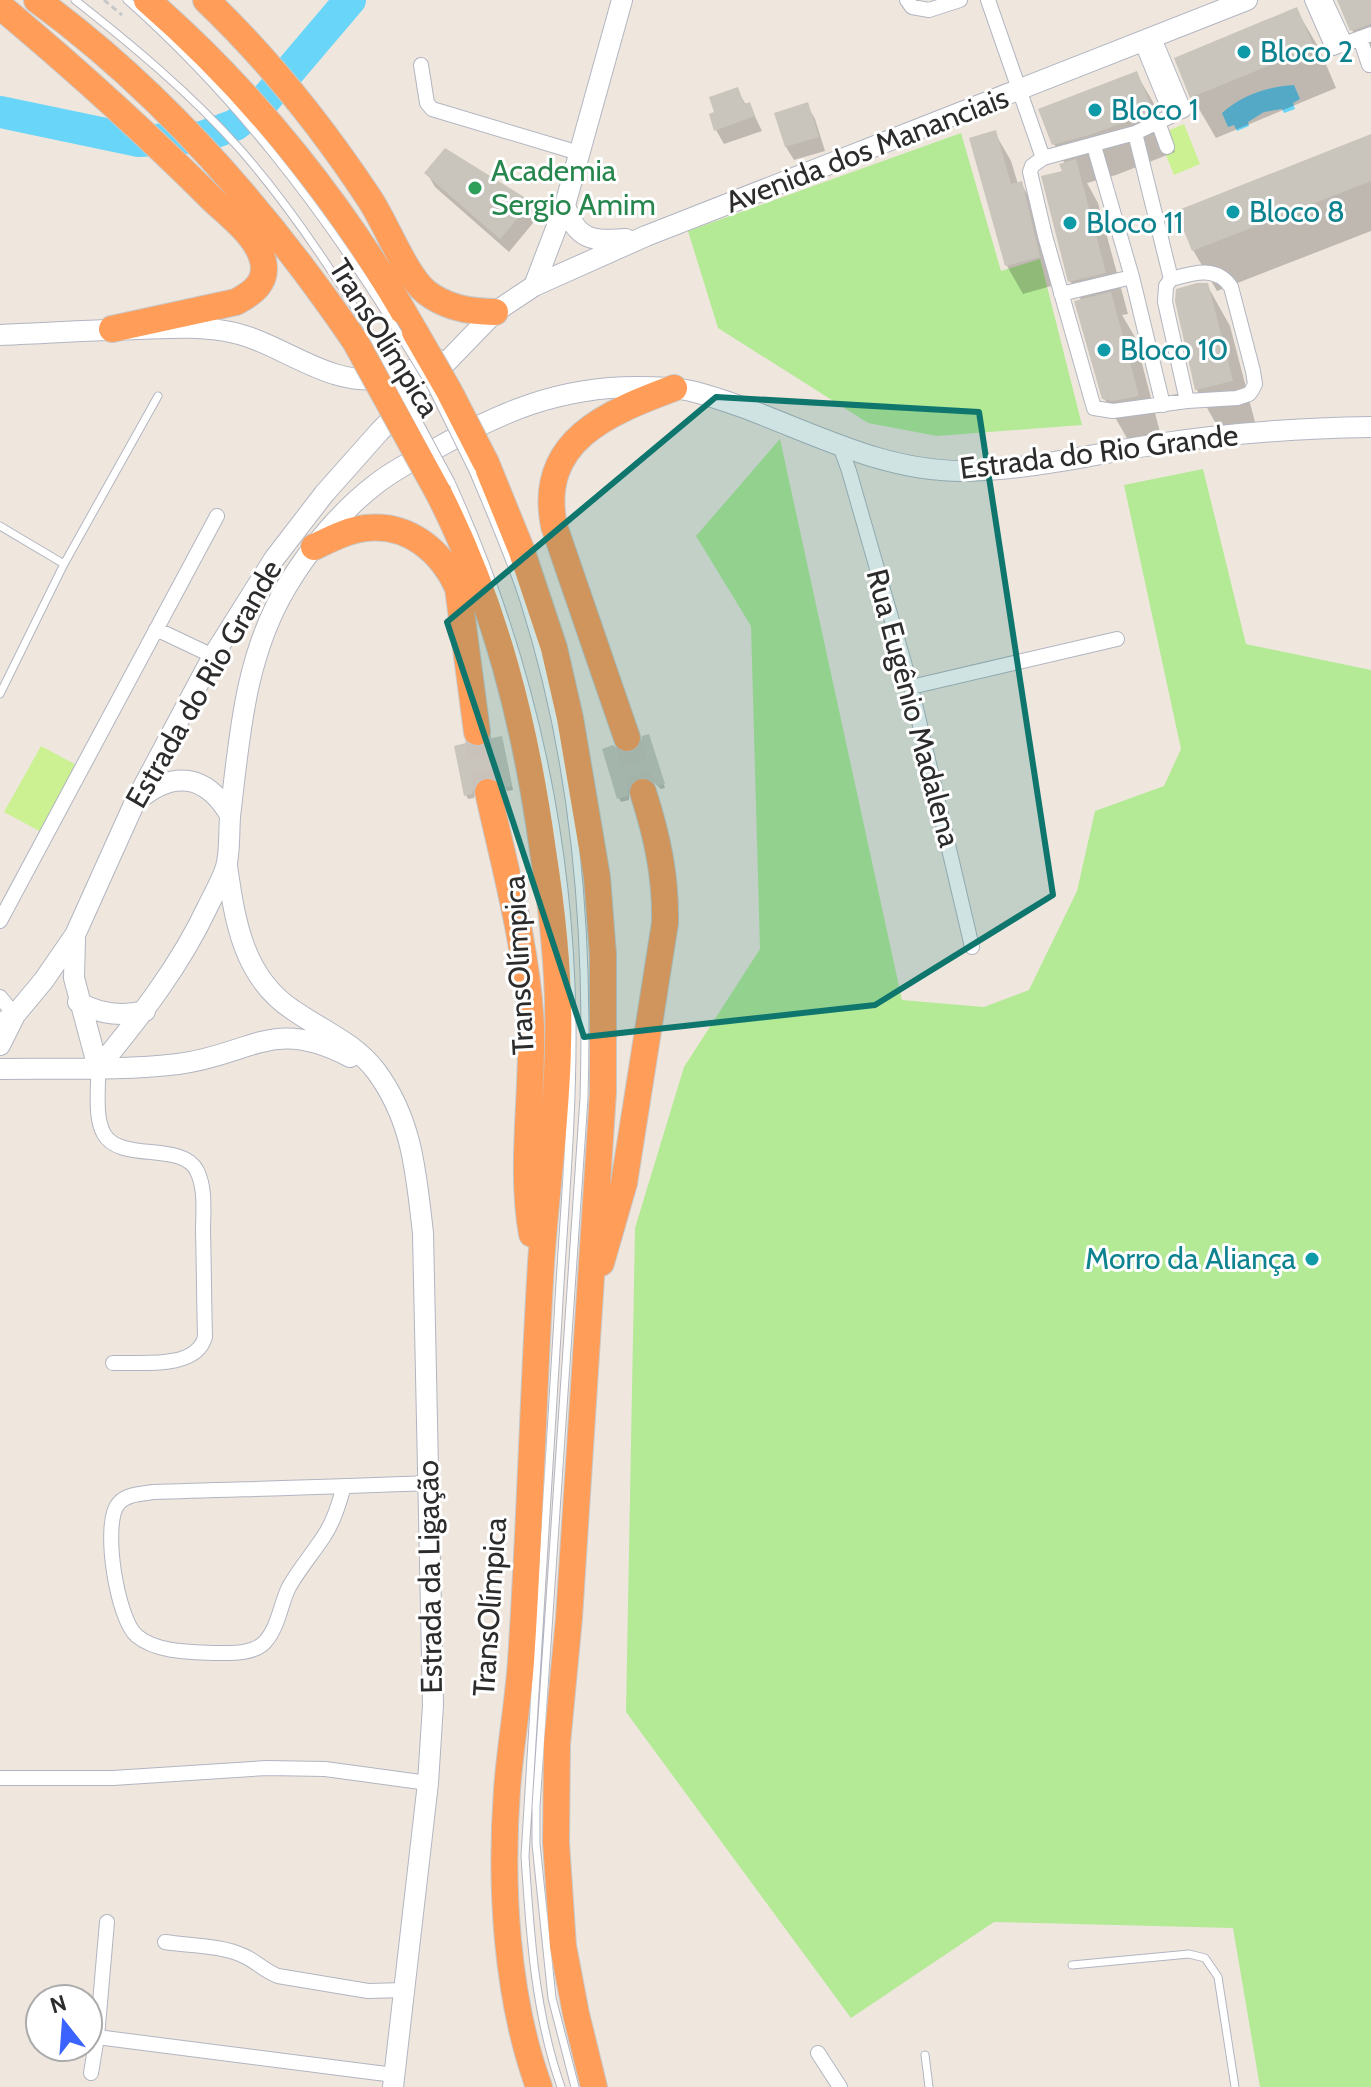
<svg xmlns="http://www.w3.org/2000/svg" width="1371" height="2087" viewBox="0 0 1371 2087" font-family="Cabin,sans-serif">
<style>
.green{fill:#b4e996}
.pitch{fill:#cbf192}
.water{fill:#69d5f8}
.shadow{fill:#0003}
.lines{fill:none;stroke-linecap:round;stroke-linejoin:round}
.river{stroke:#69d5f8;stroke-width:32}
.building{fill:#cac5bc}
.highway-tunnel{stroke:#c8c2ba;stroke-width:26;stroke-dasharray:26 13;stroke-linecap:butt}
.lane-casing{stroke:#b2b5c1;stroke-width:9}
.street-casing{stroke:#b2b5c1;stroke-width:16}
.secondary-casing{stroke:#b2b5c1;stroke-width:22}
.highway-casing{stroke:#c8c8c8;stroke-width:28}
.path{stroke:#c8c8c8;stroke-width:3;stroke-dasharray:6 4;stroke-linecap:butt}
.lane{stroke:#fff;stroke-width:7}
.street{stroke:#fff;stroke-width:14}
.secondary{stroke:#fff;stroke-width:20}
.highway{stroke:#ff9d59;stroke-width:26}
.lane-bridge-casing{stroke:#b2b5c1;stroke-width:9;stroke-linecap:butt}
.highway-bridge-casing{stroke:#c8c8c8;stroke-width:28;stroke-linecap:butt}
.lane-bridge{stroke:#fff;stroke-width:7}
.highway-bridge{stroke:#ff9d59;stroke-width:26}
.marked{fill:#0f766e;fill-opacity:0.2;stroke:#0f766e;stroke-width:6;stroke-linejoin:round}
.culture-dot{fill:#0f9aa8;stroke:#fff;stroke-width:3}
.leisure-dot{fill:#2e9e5b;stroke:#fff;stroke-width:3}
.labels{text-anchor:middle;stroke-width:6;stroke-linejoin:round;paint-order:stroke}
.culture-label{font-size:30px;fill:#0d838f;stroke:#fff;text-anchor:start}
.street-label{font-size:30px;fill:#2c2c2c;stroke:#fff}
.leisure-label{font-size:30px;fill:#27864d;stroke:#fff;text-anchor:start}
</style>
<rect width="100%" height="100%" fill="#efe7de"/>
<path class="green" d="M961 133 1001 271 1040 259 1082 425 937 436 868 423 718 328 688 231Z
M780 439 902 1000 984 1007 1029 990 1077 891 1095 811 1164 786 1181 749 1124 485 1203 469 1246 644 1371 670V2087H1260L1233 1928 994 1922 851 2018 626 1712 635 1228 684 1067 760 949 751 626 696 536Z"/>
<path class="pitch" d="M1184 124 1200 164 1174 175 1158 135Z
M41 746 80 767 43 833 4 812Z"/>
<path class="water" d="M1294 85 1300 99 1293 103 1295 109 1284 113 1282 109 1264 112 1248 122 1249 126 1237 131 1234 125 1228 127 1222 113C1243 95 1266 87 1294 85Z"/>
<path class="shadow" d="M1339 0H1371V63L1352 30Z
M1296 9 1320 50 1336 88 1216 138 1192 97Z
M1136 73 1160 114 1175 152 1116 175 1087 183 1098 203 1128 314 1122 315 1135 337 1161 436 1128 440 1104 398 1082 302 1070 281 1065 164 1054 144Z
M737 89 746 105 749 104 762 131 724 144 716 130Z
M807 105 815 119 825 151 794 160 786 147 777 114Z
M995 133 1011 161 1018 184 1021 183 1037 212 1055 285 1023 294 1007 266 971 140Z
M1371 137V231L1217 291 1193 250Z
M427 173 530 204 538 217 509 252 435 187Z
M1207 285 1230 326 1255 422 1220 431 1197 390 1177 301Z
M650 740 665 788 661 789 651 780H640L629 792V800L621 802 619 798 622 755H632Z
M503 742 513 790 507 791 503 784 488 779 478 785 474 798 468 799 466 795 480 750Z"/>
<g class="lines">
<path class="river" d="M0 112 139 141 202 137 235 125 259 107 350 0"/>
</g>
<path class="building" d="M1337 0H1371V24L1350 31Z
M1297 7 1314 47 1190 98 1174 58Z
M1137 71 1153 111 1093 134 1052 145 1038 109Z
M738 87 744 104 750 102 755 116 714 131 709 114 714 112 709 97Z
M808 102 819 137 785 147 774 113Z
M996 130 1011 184 1022 181 1040 257 1005 266 969 138Z
M1371 134V181L1192 251 1176 211Z
M445 148 532 202 500 239 424 173Z
M1076 159 1106 273 1068 282 1041 176 1062 171 1059 164Z
M1197 283H1208L1233 381 1195 390 1175 301 1176 289Z
M1111 292 1139 396 1113 401 1102 399 1074 301Z
M649 734 665 784 658 786 647 777H638L628 788V796L617 799 602 749 613 745 623 753H631L640 748 642 736Z
M502 736 512 786 503 788 499 781 485 776 477 781 472 794 464 796 454 746 466 743 480 748 487 744 492 738Z"/>
<g class="lines">
<path class="highway-tunnel" d="M477 732 488 792
M627 738 643 792"/>
<g class="lane-casing">
<path id="lane" d="M75 0C132 45 190 93 239 148 290 206 333 271 373 337
M127 0C233 94 318 204 393 324
M473 471C491 514 510 557 524 601 576 764 589 929 584 1098L536 1806V1844L552 1998 575 2087
M451 482C529 653 570 836 572 1024 573 1122 563 1221 558 1318 548 1498 535 1677 525 1856 530 1934 535 2013 561 2087
M0 526 64 564
M0 694 64 564 158 396
M1072 1965 1189 1954 1205 1958 1218 1977 1235 2087
M925 2055 929 2087"/>
</g>
<g class="street-casing">
<path id="street" d="M907 0 912 7 929 10 960 0
M988 0 1043 158
M1312 0 1333 48 1371 34
M1325 0 1345 43
M1154 38 1184 110 1135 133 1043 158 1032 166 1030 172 1045 236 1094 408 1113 411 1187 401 1237 398 1249 394 1252 390 1255 384 1253 371 1231 287C1216 265 1193 273 1171 279
M1360 38 1369 65
M1142 43 1171 114
M421 65 427 103 432 109 579 153
M1158 122 1167 147
M1135 133 1171 279 1166 286 1165 302 1187 401
M1094 146 1132 277 1163 405
M1061 294 1132 277
M840 446 849 471 911 687 972 947
M156 629 213 656
M911 687 1117 639
M0 921 217 516
M0 997 15 1015
M98 1068C99 1087 94 1117 104 1134 120 1163 183 1141 197 1171 206 1189 203 1213 203 1232 204 1267 204 1302 205 1337 196 1370 140 1362 113 1363
M344 1486C339 1503 334 1521 324 1536 313 1553 299 1569 289 1587 280 1605 279 1626 265 1642 252 1655 230 1653 213 1653 189 1652 156 1652 137 1636 117 1620 101 1521 119 1503 127 1494 141 1494 153 1492 245 1489 336 1487 428 1483
M0 1778H113L267 1768 325 1769 428 1783
M165 1942C190 1946 221 1945 244 1956 256 1961 264 1971 278 1976L368 1991 405 1990
M97 2037 394 2075
M818 2053 840 2087
M91 2073 97 2037 107 1922"/>
</g>
<g class="secondary-casing">
<path id="secondary" d="M565 205C576 240 593 242 626 239
M534 286 565 205 622 0
M0 335C47 333 93 330 140 329 169 328 197 326 225 331 281 340 326 389 387 378 404 374 422 365 439 360
M138 800C173 770 206 774 230 815
M227 866C235 921 243 977 293 1010 323 1031 354 1042 376 1071 413 1121 416 1174 423 1233L433 1705 428 1783 393 2087
M75 939 74 978 98 1068
M78 1002C99 1014 121 1017 145 1011
M0 1024 15 1015 44 980 75 935 134 804 213 656 274 559 324 494 379 432 495 312 534 286 646 236 1247 0
M0 1045 15 1015
M98 1068C140 1017 180 966 208 906 214 894 222 880 226 867 231 849 228 827 231 808 240 731 246 654 287 586 309 549 341 511 376 484 394 470 415 459 435 449 501 412 559 387 636 387 656 387 676 387 695 392 786 416 868 472 964 471 1030 470 1094 454 1158 444 1229 433 1300 428 1371 427
M0 1069C59 1068 120 1071 178 1064 251 1055 272 1016 350 1057"/>
</g>
<g class="highway-casing">
<path id="highway" d="M37 0C163 92 267 212 355 341
M147 0C254 93 346 208 415 332
M206 0C268 59 322 127 369 198 386 223 405 275 426 292 446 308 470 312 495 312
M0 6C73 67 145 132 213 200 230 216 258 237 263 261 268 282 253 293 236 302L112 329
M486 463 521 549 554 648 570 718 597 877 603 955V1092L569 1618 557 1744 556 1842 563 1946 576 2014 594 2087
M439 494C496 606 526 727 543 851 553 914 560 980 558 1045 557 1118 546 1190 541 1263 533 1396 530 1528 521 1661 518 1704 510 1747 507 1790 500 1885 506 1997 539 2087
M314 547C331 539 348 530 366 528 409 523 442 552 458 588L477 732
M627 738 554 526C537 441 607 413 674 388
M488 792C505 868 527 947 531 1026 533 1093 520 1170 532 1234
M601 1263 624 1183 665 923C666 876 657 836 643 792"/>
</g>
<path class="path" d="M104 0 122 15"/>
<use href="#lane" class="lane"/>
<use href="#street" class="street"/>
<use href="#secondary" class="secondary"/>
<use href="#highway" class="highway"/>
<g class="lane-bridge-casing">
<path id="lane-bridge" d="M393 324 432 388 473 471
M373 337 451 482"/>
</g>
<g class="highway-bridge-casing">
<path id="highway-bridge" d="M415 332 449 391 486 463
M355 341 439 494"/>
</g>
<use href="#lane-bridge" class="lane-bridge"/>
<use href="#highway-bridge" class="highway-bridge"/>
</g>
<path class="marked" d="M716 397 979 412 1053 895 875 1005 584 1037 447 622Z"/>
<g class="culture-dot">
<circle cx="1244" cy="52" r="8"/>
<circle cx="1095" cy="110" r="8"/>
<circle cx="1233" cy="212" r="8"/>
<circle cx="1070" cy="223" r="8"/>
<circle cx="1104" cy="350" r="8"/>
<circle cx="1312" cy="1259" r="8"/>
</g>
<circle class="leisure-dot" cx="475" cy="188" r="8"/>
<g class="labels">
<g class="culture-label">
<text x="1260" y="62">Bloco 2</text>
<text x="1111" y="120">Bloco 1</text>
<text x="1249" y="222">Bloco 8</text>
<text x="1086" y="233">Bloco 11</text>
<text x="1120" y="360">Bloco 10</text>
<text x="1296" y="1269" text-anchor="end">Morro da Aliança</text>
</g>
<g class="street-label">
<text transform="translate(867 150) rotate(-21)" y="10">Avenida dos Mananciais</text>
<text transform="translate(384 338) rotate(58)" y="10">TransOlímpica</text>
<text transform="translate(1099 452) rotate(-7)" y="10">Estrada do Rio Grande</text>
<text transform="translate(204 684) rotate(-60)" y="10">Estrada do Rio Grande</text>
<text transform="translate(913 708) rotate(75)" y="10">Rua Eugênio Madalena</text>
<text transform="translate(519 965) rotate(-93)" y="10">TransOlímpica</text>
<text transform="translate(430 1577) rotate(-91)" y="10">Estrada da Ligação</text>
<text transform="translate(490 1607) rotate(-86)" y="10">TransOlímpica</text>
</g>
<g class="leisure-label">
<text x="491" y="181">Academia<tspan x="491" dy="34">Sergio Amim</tspan></text>
</g>
</g>
<g transform="translate(64 2023) rotate(343)"><circle r="38" fill="#ffffff" stroke="#ababab" stroke-width="2"/>
<path d="M0-6L14 30L0 20L-14 30Z" fill="#3b63ff"/>
<text y="-12" font-size="22" font-weight="bold" text-anchor="middle" fill="#2c2c2c">N</text>
</g>
</svg>
